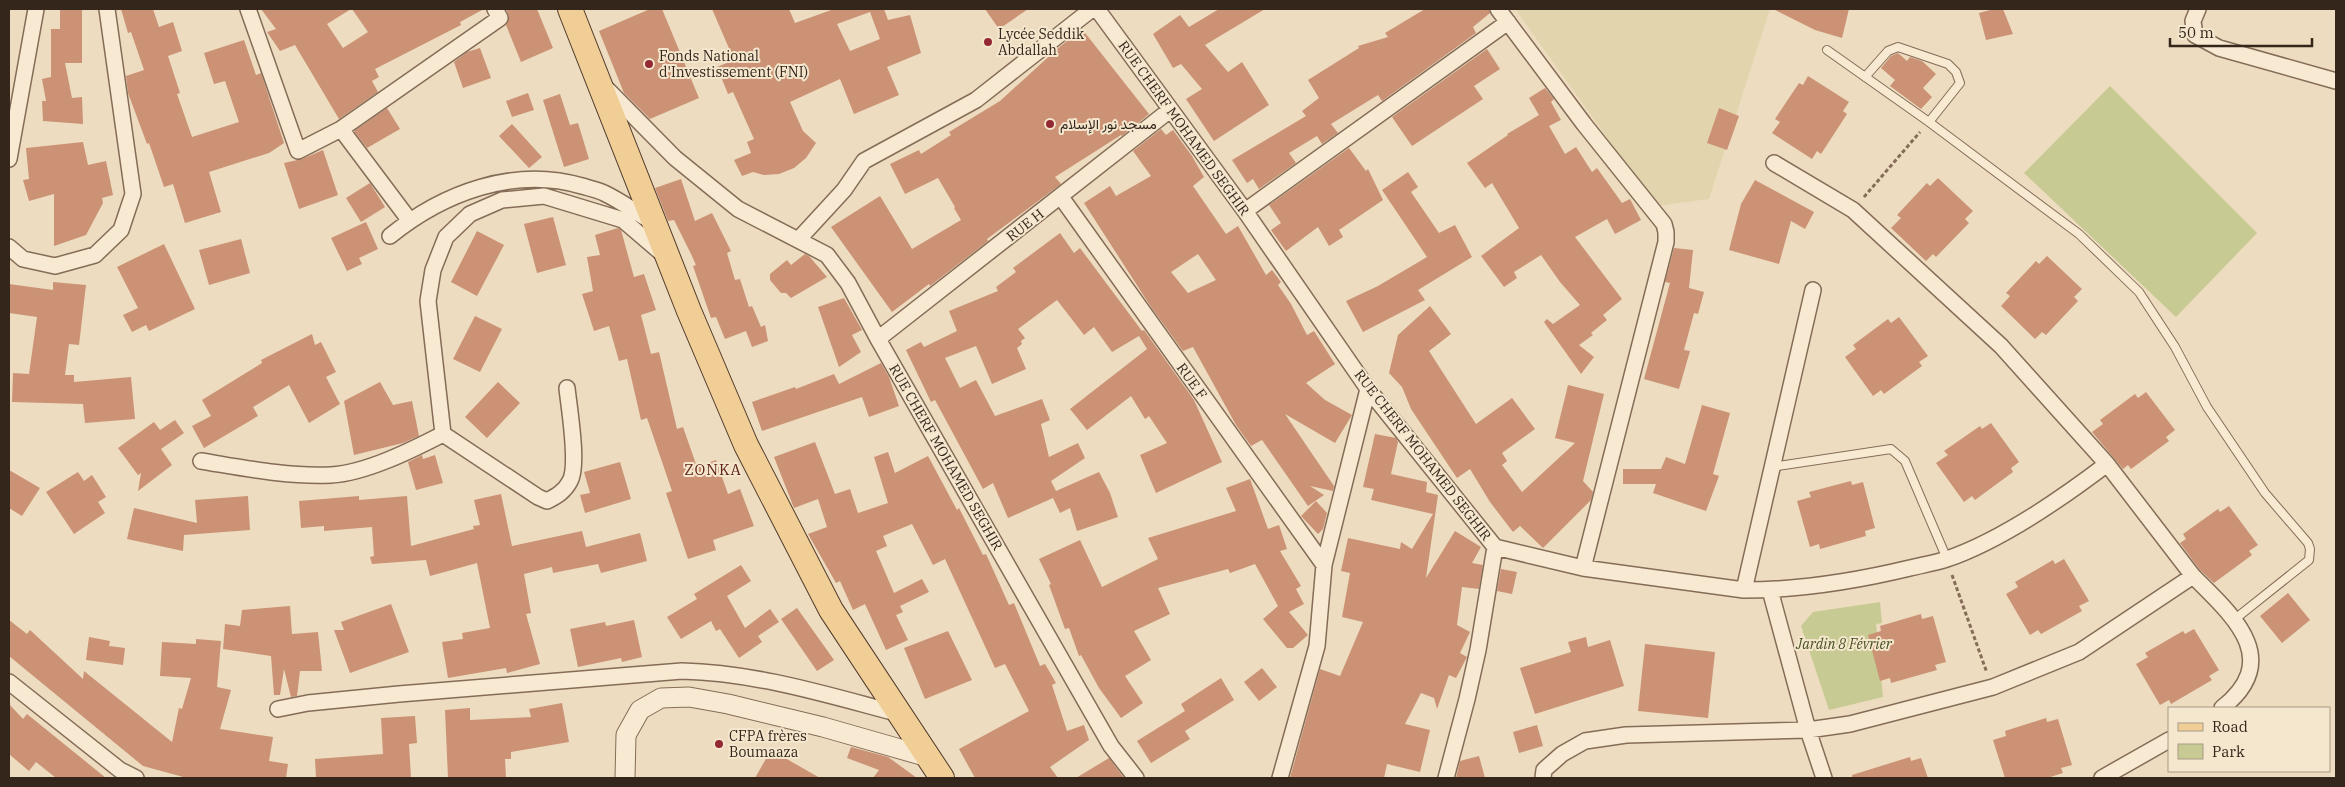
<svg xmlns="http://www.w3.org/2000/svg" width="2345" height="787" viewBox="0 0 2345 787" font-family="'IBM Plex Serif',Vazirmatn,serif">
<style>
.farmland{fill:#e2d5ad}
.green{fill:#c8ca93}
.building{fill:#cb9275;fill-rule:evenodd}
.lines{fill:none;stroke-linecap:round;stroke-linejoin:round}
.service-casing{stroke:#856c58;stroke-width:10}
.minor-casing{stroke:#856c58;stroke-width:18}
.tertiary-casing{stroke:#856c58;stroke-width:21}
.primary-casing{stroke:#523b2c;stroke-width:26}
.path{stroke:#856c58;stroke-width:3;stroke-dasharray:4 2.5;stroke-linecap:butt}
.service{stroke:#f8ead2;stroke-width:8}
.minor{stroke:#f8ead2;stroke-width:15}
.tertiary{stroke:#f8ead2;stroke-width:19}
.primary{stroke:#f0ce96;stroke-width:24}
.poi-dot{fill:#932932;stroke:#f4e7ce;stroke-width:2}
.labels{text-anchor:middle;stroke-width:4;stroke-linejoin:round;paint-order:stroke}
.poi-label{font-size:14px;fill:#35261c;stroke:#f4e7ce;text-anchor:start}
.street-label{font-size:14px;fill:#35261c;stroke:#f4e7ce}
.park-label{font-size:14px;font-style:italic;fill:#495123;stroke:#f4e7ce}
.neighbourhood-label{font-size:15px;letter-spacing:1px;fill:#60251c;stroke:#f4e7ce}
</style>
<rect width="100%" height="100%" fill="#eddcbf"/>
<path class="farmland" d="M1515 9H1770L1709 199 1656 206Z"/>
<path class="green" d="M2110 86 2257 233 2176 317 2024 173Z
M1880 602 1882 623 1876 624 1883 697 1829 710 1801 626 1813 612Z"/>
<path class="building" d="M60 9H82V63H65L72 98 82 97 83 124 43 121 42 101H46L42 79 51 77V29H60Z
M121 9H153L159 27 173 22 182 51 168 56 180 93 177 94 192 137 239 122 225 81 214 84 204 53 244 40 256 75 261 73 284 143 269 153 209 172 221 212 185 223 173 184 164 187 149 143 147 144 128 93 126 76 144 70 131 32 128 33Z
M261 9H351L327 24 343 48 368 32 352 9H484L460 22 461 25 375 69 379 77 372 81 378 92 339 119 295 45 280 51 267 32 276 29Z
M506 9H537L553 48 521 62 506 25 509 17Z
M650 9H662L699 98 650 119 624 93 599 31Z
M712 9H789L795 23 834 9H884L888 20 910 15 921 53 887 67 899 95 854 114 840 79 790 102 803 131 816 143 806 158 794 168 779 174 764 175 753 172 742 176 734 160 751 153 747 142 754 139 733 92 728 94 717 67 734 60ZM870 12 880 39 850 51 837 24Z
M985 9H1028L999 29Z
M1219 9H1265L1205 45 1228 72 1242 62 1269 105 1214 141 1186 99 1202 89 1181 64 1173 68 1153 34 1180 15 1189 27Z
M1425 9H1489L1490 13 1473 27 1476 33 1382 101 1378 95 1331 124 1338 133 1322 144 1317 136 1289 153 1296 163 1259 189 1253 179 1247 183 1232 160 1306 116 1302 111 1319 98 1308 80 1359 48 1358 46 1388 37 1385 33Z
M1773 9H1849L1842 38 1815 30Z
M1994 9H2003L2013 34 1986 40 1979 13Z
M1082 29 1149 114 1122 136 1121 135 1055 177 1061 184 987 239 988 241 930 286 929 284 892 312 831 227 880 196 912 249 961 220 954 208 955 207 938 178 905 194 890 164 919 150 921 154 951 135 949 132 1000 101 1057 49Z
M480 48 491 78 463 88 454 62 467 52Z
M1487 49 1500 69 1474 86 1483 99 1412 146 1392 117Z
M1898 53 1907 61 1910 57 1922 61 1936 74 1923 88 1932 97 1921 109 1890 86 1895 80 1881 68 1891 56Z
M1808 76 1849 102 1843 111 1847 114 1821 154 1817 151 1812 159 1772 133 1780 122 1775 119 1799 83 1803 85Z
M1545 88 1554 99 1551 102 1561 120 1549 126 1565 154 1576 147 1592 172 1597 168 1622 203 1630 199 1641 220 1615 234 1607 219 1575 237 1622 299 1603 315 1607 320 1591 333 1593 335 1579 345 1594 357 1581 374 1544 322 1547 319 1553 324 1580 305 1560 282 1541 255 1514 272 1517 278 1504 287 1481 256 1519 228 1492 183 1485 188 1467 163 1508 135 1507 134 1539 115 1529 98Z
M528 93 534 110 512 117 506 101Z
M560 94 570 125 578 123 589 159 564 167 543 100Z
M387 108 400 129 367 148 354 131Z
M1719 108 1739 116 1727 150 1707 143Z
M512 124 542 157 529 168 499 136Z
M1161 129 1166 135 1173 130 1192 156 1204 177 1193 186 1226 234 1238 226 1266 275 1272 270 1281 282 1278 285 1291 304 1307 335 1314 331 1335 364 1306 383 1325 400 1352 415 1335 443 1285 414 1334 486 1333 491 1310 486 1324 495 1308 506 1262 440 1251 446 1236 425 1193 347 1183 351 1151 307 1084 203 1110 186 1116 196 1151 176 1133 151ZM1198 254 1216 280 1188 293 1171 272Z
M83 142 88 165 106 161 113 195 102 198 103 203 86 235 54 246V194L29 201 23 180 29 179 26 148Z
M1349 148 1366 171 1368 169 1383 200 1339 230 1343 237 1329 246 1318 227 1286 251 1271 230 1281 223 1269 205Z
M323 150 338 195 299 209 284 163 302 159Z
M1408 172 1418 187 1411 192 1439 233 1455 225 1472 257 1418 290 1425 300 1363 332 1346 301 1378 286 1427 257 1382 190Z
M1938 178 1973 211 1965 219 1969 223 1936 257 1933 254 1926 261 1891 228 1901 218 1897 215 1927 183 1930 186Z
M681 179 695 221 712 213 731 251 727 253 735 280 740 279 749 307 752 306 761 327 765 325 768 341 752 347 746 331 725 339 716 317 711 318 693 266 696 265 691 254 674 220 668 221 655 188Z
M1755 180 1814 212 1805 229 1791 221 1779 264 1729 250 1741 204Z
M370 183 385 207 361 222 346 198Z
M553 217 566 265 537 273 524 224Z
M366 222 378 249 359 258 362 264 347 271 331 238Z
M618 228 621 230 634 277 644 274 656 310 641 315 651 354 659 352 677 429 683 427 697 467 716 460 728 494 740 489 754 526 713 540 716 550 688 559 666 493 672 491 647 418 641 420 627 359 619 361 609 326 594 331 582 294 593 291 587 257 600 255 595 235Z
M477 231 504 245 477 296 451 282Z
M1060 233 1074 253 1080 248 1142 331 1144 330 1194 400 1222 462 1156 493 1140 455 1167 443 1149 416 1145 419 1131 396 1087 430 1070 409 1147 349 1139 336 1112 352 1094 327 1084 335 1057 300 1018 329 1025 338 1021 341 1022 344 1017 348 1026 369 992 384 976 346 945 358 960 388 976 380 995 416 1042 399 1050 420 1041 424 1049 457 1078 443 1085 458 1051 481 1056 491 1099 472 1110 493 1118 517 1077 531 1070 508 1060 513 1053 498 1008 518 993 483 983 489 935 400 931 402 906 350 921 342 924 347 957 331 949 311 998 291 996 287 1016 272 1013 268Z
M241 239 250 273 209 285 199 250Z
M164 244 195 309 149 331 146 325 132 332 123 315 138 308 117 267Z
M1674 248 1693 250 1689 288 1704 292 1698 314 1694 313 1684 350 1690 351 1679 389 1644 379 1670 283 1665 282Z
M805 254 809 256 827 277 791 298 786 293H781L770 280V274L787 260 791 265Z
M2047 256 2082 289 2074 297 2078 301 2046 335 2042 332 2035 339 2001 306 2010 296 2006 293 2036 261 2039 264Z
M53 282 86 285 79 345 69 344 65 375H74V382L131 377 135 419 85 423 83 404 12 402 13 373 29 374 37 317 9 313V284L53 290Z
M844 298 862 330 852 335 861 352 839 367 818 307Z
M1430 306 1451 334 1429 351 1476 424 1512 398 1535 429 1502 453 1507 461 1502 465 1522 492 1575 443 1555 438 1568 385 1604 394 1583 481 1593 492 1591 500 1543 548 1520 526 1513 532 1490 502 1470 469 1457 478 1411 409 1402 387 1389 373 1398 335Z
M475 316 502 329 480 372 453 359Z
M1899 317 1928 356 1919 362 1922 366 1884 394 1881 390 1873 396 1845 357 1856 349 1853 345 1888 319 1891 323Z
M312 334 315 345 321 342 336 372 326 377 340 404 309 423 289 385 253 407 258 416 204 448 192 426 211 416 202 400 262 363 261 360Z
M881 363 889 377 899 406 869 417 862 397 762 431 752 402 795 387 796 389 834 374 839 384Z
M380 382 393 405 412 401 419 436 403 443 354 455 344 401Z
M498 382 520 403 487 438 465 417Z
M2146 392 2175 430 2166 437 2169 441 2131 469 2128 465 2123 469 2092 432 2103 424 2100 420 2135 394 2138 398Z
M1702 405 1730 413 1713 474 1719 476 1706 511 1653 493 1656 484H1623V469H1661L1666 457 1685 464Z
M175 420 184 433 161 449 172 465 138 491 141 473 138 475 118 448 154 422 160 430Z
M1991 423 2019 462 2011 468 2013 472 1975 500 1972 496 1964 502 1936 463 1948 455 1944 451 1980 426 1982 429Z
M1375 434 1396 438 1398 442 1391 474 1427 482 1426 492 1438 495 1426 578 1455 531 1481 547 1472 563 1483 565 1479 589 1462 587 1457 625 1470 632 1460 653 1467 657 1456 678 1449 675 1437 709 1434 698 1421 693 1405 724 1430 730 1420 772 1387 764 1384 778H1290L1320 669 1340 676 1363 622 1342 617 1350 573 1341 571 1348 538 1400 549 1401 542 1412 549 1433 514 1371 500 1374 489 1363 487Z
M815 442 835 494 850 489 858 513 888 503 874 457 888 452 895 473 928 456 957 510 959 508 983 555 986 554 1009 605 1014 603 1040 666 1045 664 1056 683 1052 685 1067 731 1084 725 1089 740 1050 767 1058 778H975L959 749 1029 711 1005 664 995 668 945 559 933 565 912 524 883 536 887 546 876 551 894 593 922 579 929 592 900 606 903 612 896 615 908 640 886 650 865 604 853 610 840 581 836 583 808 534 827 527 818 499 794 508 774 457Z
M422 455 423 459 435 455 443 483 416 490 408 462Z
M620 462 631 499 585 513 580 495 590 493 584 472Z
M9 470 40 488 22 516 9 508Z
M78 472 84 481 92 475 106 497 98 502 105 513 74 534 46 492Z
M1250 479 1268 529 1279 525 1287 549 1280 551 1301 586 1296 589 1304 604 1289 612 1308 635 1293 648H1287L1263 619 1278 606 1255 564 1230 573 1228 569 1158 588 1170 614 1134 631 1151 660 1125 676 1143 703 1121 718 1099 688 1081 655 1079 656 1069 628 1065 629 1049 585 1051 584 1039 559 1080 540 1102 587 1158 559 1148 538 1236 511 1226 488Z
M1851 481 1852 485 1863 482 1875 528 1865 531 1866 536 1820 549 1819 544 1810 547 1797 501 1811 497 1809 492Z
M501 494 512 546 582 531 586 547 640 533 647 561 601 573 598 564 553 573 552 567 524 574 531 613 526 614 540 664 507 673 506 668 448 678 442 642 463 639 462 633 490 628 477 563 430 576 426 560 372 564 370 557 374 556 372 527 324 531V526L301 528 299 501 359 496V500L407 496 411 546 474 529 473 526 480 525 474 500Z
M248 496 250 530 184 535 183 551 127 539 134 508 197 523 195 500Z
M1316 501 1327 513 1323 529 1318 534 1301 516Z
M2229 506 2258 545 2249 551 2252 555 2214 583 2200 570 2180 543 2186 539 2183 534 2218 509 2220 512Z
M2064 559 2089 601 2079 606 2082 611 2041 634 2038 630 2030 635 2006 594 2018 587 2015 582 2053 560 2055 564Z
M741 565 751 581 727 596 745 628 770 609 779 622 758 636 762 642 739 658 720 629 716 631 711 621 681 639 667 617 697 599 694 594Z
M1501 569 1517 572 1512 594 1497 591Z
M2288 593 2310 620 2282 643 2260 616Z
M391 604 409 652 350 673 334 630H344L341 622Z
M290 606 292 634 318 632 322 671H300L297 696 291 697 284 669 280 695H274L271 656 223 649 225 624 240 626 242 610Z
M797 608 834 660 817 671 781 619Z
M1921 614 1922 619 1933 616 1946 662 1935 665 1937 670 1891 683 1890 678 1880 681 1868 635 1881 631 1880 626Z
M9 620 27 634 30 630 83 679 84 671 172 742 179 708 182 709 191 678 160 676 162 642 196 644V639L221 641 217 687 231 690 220 729 273 737 269 761 288 764 286 778H187L143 766 9 656Z
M634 620 642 657 622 662 621 658 578 667 570 629 605 622 606 626Z
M2194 629 2219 670 2209 676 2212 680 2171 704 2169 700 2160 705 2136 664 2148 657 2145 653 2183 631 2185 634Z
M948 631 972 680 925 699 904 648Z
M89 637 110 641 109 646 125 648 123 665 86 660Z
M1586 637 1588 647 1610 640 1624 686 1535 714 1520 668 1571 652 1568 642Z
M1645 644 1715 652 1708 718 1638 711Z
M1262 668 1277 687 1259 701 1244 682Z
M1221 678 1234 700 1185 731 1190 739 1151 763 1137 741 1185 711 1181 704Z
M562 703 569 742 511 752V759H505L506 778H448L445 710 470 708V720L531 717 529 709Z
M9 704 23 719 27 714 106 778H56L36 762 29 771 9 754Z
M415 716 417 743 409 744 411 778H316L315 759 383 754 381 718Z
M2046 718 2047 722 2058 719 2072 765 2061 768 2063 773 2047 778H2005L1993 740 2006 736 2005 731Z
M1537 725 1543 746 1519 753 1513 732Z
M851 747 888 757 917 778H873L879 770 847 758Z
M771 750 820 778H755Z
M1479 756 1485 778H1456L1460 761Z
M1910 757 1911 761 1921 758 1928 778H1852V775Z
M1109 758 1124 778H1076Z"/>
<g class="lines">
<g class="service-casing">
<path id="service" d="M1827 50 1929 122 2079 234 2139 292 2175 347 2207 407 2265 493 2308 543 2310 549 2309 560 2235 619
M1865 77 1888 51 1898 47 1948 64 1956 72 1960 83 1929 122
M1771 467 1891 449 1905 461 1947 559"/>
</g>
<g class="minor-casing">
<path id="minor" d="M248 9 298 151 341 129 500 18 495 9
M1097 9 1245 211 1368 389 1495 547 1583 568 1744 590C1798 590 1856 581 1910 568 1922 565 1935 563 1947 559 2002 540 2061 499 2107 464
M1498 9 1584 124 1664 224 1666 232V242L1583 568
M2198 9 2193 21 2195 35 2219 48 2336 81
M605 87 675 158 738 209 827 255 848 283 878 339 1111 746 1136 778
M341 129 410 221
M9 159 36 9
M1774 163 1853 210 2001 346 2107 464 2193 576
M1061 197 1324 565
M1245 211 1508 22
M390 236C443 193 514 166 582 186 589 188 598 190 604 193 621 201 637 213 654 223
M798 240 844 190 864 161 976 100 1092 9
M9 247 23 259 55 266 95 255 121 230 133 194 107 9
M878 339 1170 110
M567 388C569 408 579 465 570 481 565 491 557 496 547 501L538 497 443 434 428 301 433 270 446 237 470 214 502 200 544 196 623 220 665 256
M201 461C244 468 288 477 331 475 366 473 412 450 443 434
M1744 590 1813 290
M1770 590 1808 730 1824 778
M9 682 120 770 136 778
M278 709 308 703 399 694 682 671C758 673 827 695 900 714
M1280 778 1317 646 1324 565 1368 389
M1446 778 1467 699 1478 650 1495 547
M1543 778 1544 770 1562 754 1585 741 1626 735 1808 730 1850 724 1993 687 2079 652 2193 576C2232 615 2284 659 2222 708
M2102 778 2169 740"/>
</g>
<g class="tertiary-casing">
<path id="tertiary" d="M625 778 626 735 640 710 661 698 689 697 728 704 823 727 928 757"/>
</g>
<g class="primary-casing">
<path id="primary" d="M570 9 689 311 746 445 831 610 942 778"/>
</g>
<path class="path" d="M1864 197 1920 132
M1952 575 1987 673"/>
<use href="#service" class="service"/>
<use href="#minor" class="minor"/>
<use href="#tertiary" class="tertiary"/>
<use href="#primary" class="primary"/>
</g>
<g class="poi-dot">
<circle cx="988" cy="42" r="5"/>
<circle cx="649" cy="64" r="5"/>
<circle cx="1050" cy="124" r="5"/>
<circle cx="719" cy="744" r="5"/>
</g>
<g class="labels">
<g class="poi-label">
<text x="998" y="39">Lycée Seddik<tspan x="998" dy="16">Abdallah</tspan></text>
<text x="659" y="61">Fonds National<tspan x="659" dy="16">d'Investissement (FNI)</tspan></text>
<text x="1060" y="129">مسجد نور الإسلام</text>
<text x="729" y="741">CFPA frères<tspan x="729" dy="16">Boumaaza</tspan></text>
</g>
<g class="street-label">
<text transform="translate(1184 128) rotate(54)" y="5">RUE CHERF MOHAMED SEGHIR</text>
<text transform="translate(1025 225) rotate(-38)" y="5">RUE H</text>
<text transform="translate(1192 381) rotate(54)" y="5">RUE F</text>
<text transform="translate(1423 455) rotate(52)" y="5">RUE CHERF MOHAMED SEGHIR</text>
<text transform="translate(946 457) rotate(60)" y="5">RUE CHERF MOHAMED SEGHIR</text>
</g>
<g class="park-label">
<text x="1844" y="649">Jardin 8 Février</text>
</g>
<g class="neighbourhood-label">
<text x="713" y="475">ZONKA</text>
</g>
</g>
<rect width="2345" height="787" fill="none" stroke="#35261c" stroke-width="20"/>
<rect x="2168" y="707" width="162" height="65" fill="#f4e7ce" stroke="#a89a87"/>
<rect x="2178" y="723" width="25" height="8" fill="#f0ce96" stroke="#a89a87"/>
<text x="2212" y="732" font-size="15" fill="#35261c">Road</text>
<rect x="2178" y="744" width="25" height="15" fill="#c8ca93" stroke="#a89a87"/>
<text x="2212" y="757" font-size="15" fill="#35261c">Park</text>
<path d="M2170 38v8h142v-8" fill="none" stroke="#35261c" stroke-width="2.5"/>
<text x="2178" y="38" font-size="15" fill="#35261c" stroke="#f4e7ce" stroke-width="4" paint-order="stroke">50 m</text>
</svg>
